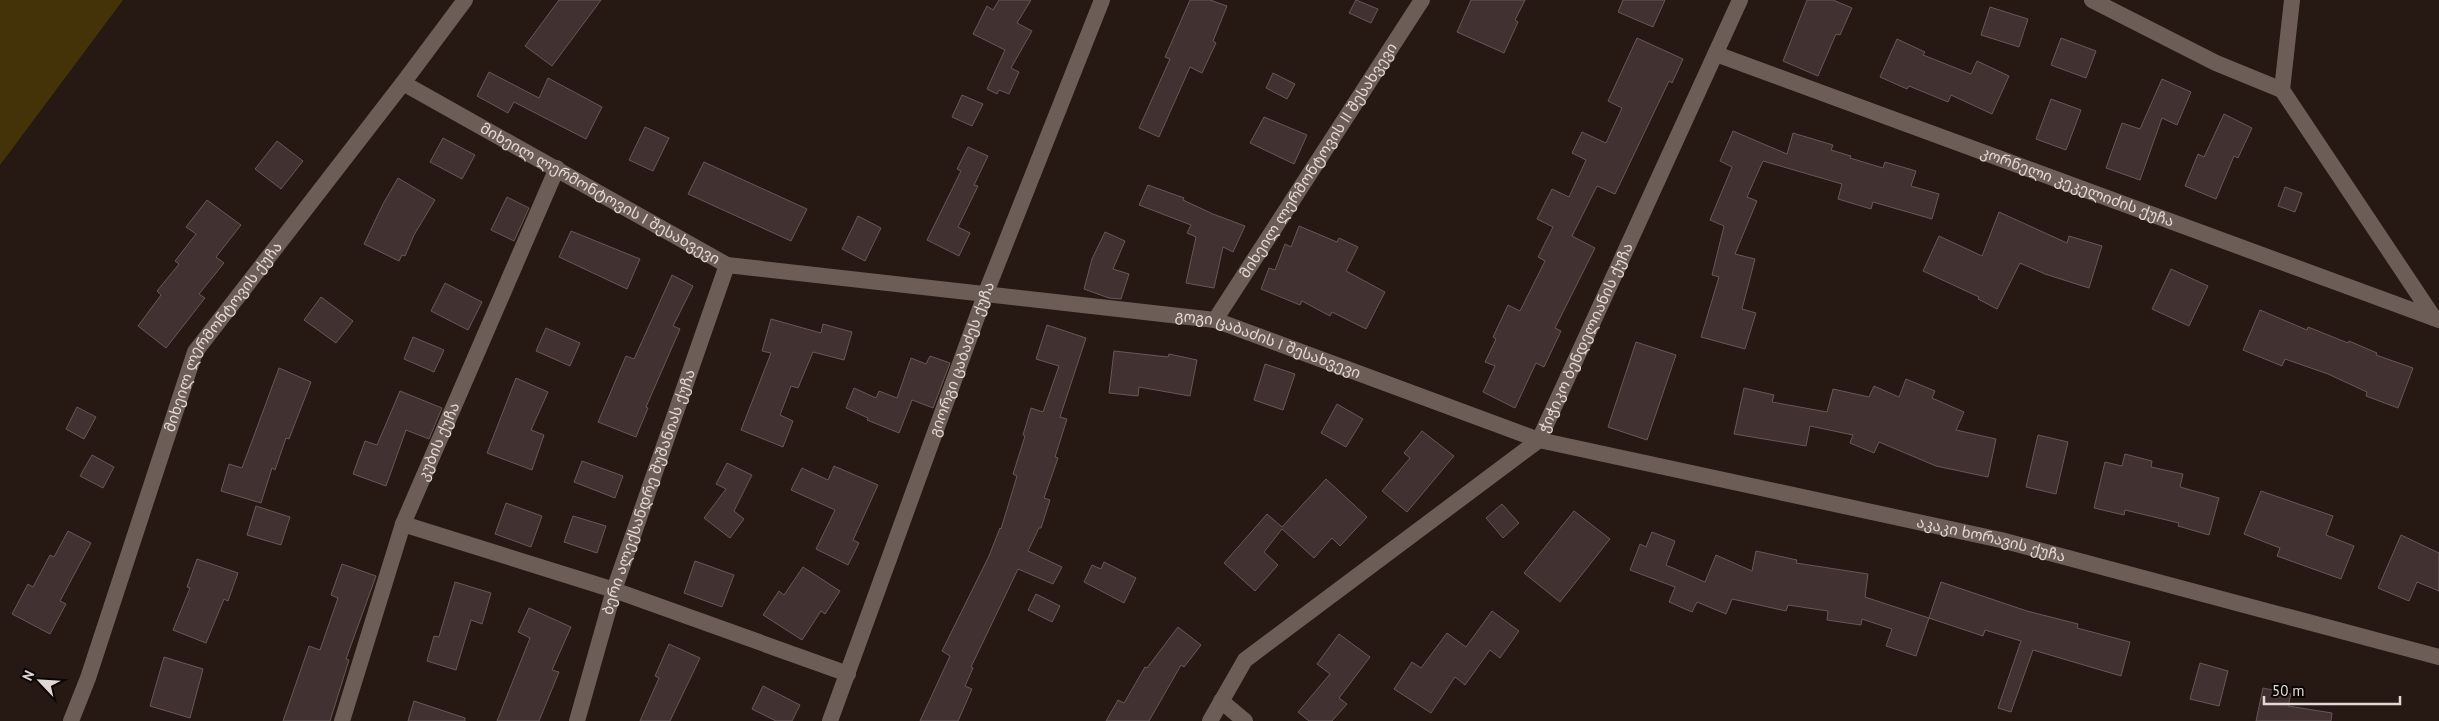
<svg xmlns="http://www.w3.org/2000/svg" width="2439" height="721" viewBox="0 0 2439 721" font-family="'PT Sans','Noto Sans Georgian',sans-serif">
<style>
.green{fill:#443309}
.building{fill:#413231;stroke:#685756}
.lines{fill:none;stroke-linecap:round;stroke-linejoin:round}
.street{stroke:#6c5d57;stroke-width:16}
.labels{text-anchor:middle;stroke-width:5;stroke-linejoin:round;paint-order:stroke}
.street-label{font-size:15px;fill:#e2d9d5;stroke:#0b0604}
</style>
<rect width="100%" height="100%" fill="#261914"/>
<path class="green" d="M0 0H123L0 165Z"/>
<path class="building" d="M559 0H601L552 66 525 46Z
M999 0H1031L1017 23 1032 31 1011 68 1019 72 1009 94 999 90 997 94 987 89 1005 50 973 34 987 6 993 10Z
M1190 0H1210L1227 6 1213 41 1216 43 1202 73 1190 67 1159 137 1139 128 1170 59 1165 57Z
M1356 0 1378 9 1371 23 1349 13Z
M1471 0H1525L1515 20 1518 22 1504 53 1457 32Z
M1623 0H1665L1653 27 1618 12Z
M1807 0H1833L1852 8 1840 35 1836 34 1818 76 1783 61Z
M1990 7 2028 19 2019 47 1981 35Z
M1637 38 1683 59 1672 83 1669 81 1615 194 1597 186 1572 236 1595 248 1555 328 1561 331 1544 367 1536 363 1515 408 1483 392 1495 366 1485 362 1496 339 1493 337 1508 305 1520 311 1545 261 1538 257 1553 227 1537 219 1552 189 1569 197 1586 160 1572 153 1582 132 1606 143 1622 108 1608 101Z
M2061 38 2096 51 2086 78 2051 65Z
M1897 39 1925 52 1923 55 1971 74 1977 61 2009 76 1992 114 1951 95 1948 102 1909 86 1907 89 1880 77Z
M489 72 539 98 548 78 602 107 586 139 514 102 508 113 477 96Z
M1273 73 1295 84 1287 99 1266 88Z
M2162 79 2191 92 2177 125 2162 118 2140 180 2106 168 2122 123 2140 129Z
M962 95 983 104 972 126 952 117Z
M2051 99 2081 110 2066 150 2036 139Z
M2224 114 2252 128 2238 158 2234 156 2216 199 2185 186 2198 154 2204 157Z
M1264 117 1307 135 1294 164 1250 143Z
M645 127 669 138 653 171 629 160Z
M1733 131 1787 154 1793 133 1833 145 1831 150 1851 156 1850 158 1883 168 1885 162 1916 171 1911 186 1939 194 1932 219 1873 202 1871 209 1838 199 1842 184 1763 161 1747 197 1757 201 1735 254 1755 259 1742 309 1756 313 1745 349 1701 337 1719 277 1712 275 1724 226 1710 220 1732 167 1720 161Z
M443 138 475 155 462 179 430 162Z
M277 141 303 161 281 189 255 169Z
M968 147 988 156 974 185 978 186 958 227 970 233 959 256 927 240 961 171 957 169Z
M704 162 807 209 791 241 688 194Z
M398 178 435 200 414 235 405 256 402 255 399 261 364 244 383 204Z
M1148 185 1184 198 1183 200 1213 214 1245 226 1233 252 1223 247 1214 288 1186 283 1196 237 1187 233 1191 225 1139 205Z
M2285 187 2302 193 2295 212 2278 206Z
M507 197 529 208 514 241 491 230Z
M207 200 241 225 216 257 224 263 199 294 205 298 166 348 138 326 161 295 157 291 179 264 175 261 196 234 186 227Z
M1999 212 2067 243 2069 236 2102 246 2089 288 2045 274 2020 263 1997 309 1978 299 1979 297 1923 271 1939 236 1982 256Z
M858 216 881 228 865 261 842 249Z
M1299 226 1337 242 1339 238 1358 247 1346 271 1385 292 1366 329 1332 312 1330 316 1302 301 1300 305 1261 289 1269 268 1275 270 1285 244 1291 247Z
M571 231 640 259 627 289 559 257Z
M1105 232 1125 241 1113 269 1129 274 1121 299 1109 298 1084 289 1092 259Z
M2171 269 2208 286 2189 326 2152 309Z
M672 275 693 286 673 326 680 329 646 407 648 408 636 437 598 422 626 356 634 359Z
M445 283 482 302 468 330 431 311Z
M321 297 353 321 336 343 304 320Z
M2260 310 2307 330 2308 327 2348 343 2349 341 2377 353 2376 355 2413 368 2398 408 2366 396 2367 392 2328 374 2285 359 2282 366 2243 350Z
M771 319 821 333 823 324 852 332 844 360 813 352 798 388 791 386 780 415 793 421 783 447 741 430 771 353 762 351Z
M1047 325 1086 338 1060 417 1067 419 1055 457 1058 458 1044 498 1050 500 1041 528H1039L1028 551 1062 567 1053 584 1018 569 971 667 973 668 965 686 972 689 958 721H920L950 656 942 651 989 556 1000 528 1001 529 1017 476 1013 474 1025 436 1023 435 1031 408 1043 412 1059 366 1036 359Z
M546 328 580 343 570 366 536 351Z
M413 337 444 350 434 372 404 359Z
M1636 342 1676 355 1647 440 1608 427Z
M1114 351 1168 357 1169 354 1197 360 1190 396 1139 387 1138 396 1109 393Z
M930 356 950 363 933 408 912 400 899 433 867 420 868 418 846 408 854 388 876 398 879 391 897 398 911 358 926 364Z
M1265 364 1295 374 1283 410 1254 400Z
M279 368 311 382 289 439 286 438 275 470 272 468 261 503 221 491 229 464 242 468Z
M516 378 548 392 531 430 544 435 532 470 487 453Z
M1906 379 1935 391 1932 398 1964 412 1956 430 1996 439 1988 477 1936 466 1879 442 1874 453 1850 443 1853 435 1810 426 1806 446 1734 434 1744 388 1774 395 1772 402 1827 412 1833 389 1869 397 1874 386 1899 397Z
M400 391 442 408 429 439 406 430 386 486 353 474 365 441 377 445Z
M1337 404 1363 419 1346 447 1321 433Z
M77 407 96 417 84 439 66 429Z
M1422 431 1454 456 1407 512 1382 491 1410 458 1404 453Z
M2038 435 2068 442 2056 494 2026 487Z
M2125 454 2152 461 2151 467 2183 474 2180 487 2219 498 2209 535 2178 526 2179 523 2125 510 2124 515 2094 508 2105 462 2122 466Z
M92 455 114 467 103 488 80 476Z
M582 461 623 476 615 498 574 482Z
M727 463 752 475 734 511 744 519 730 538 704 518 726 489 716 484Z
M834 466 878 485 853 540 859 543 848 565 816 549 835 510 791 490 802 468 828 480Z
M1326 479 1367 517 1340 546 1332 538 1314 558 1282 529 1264 552 1278 565 1255 591 1224 563 1267 514 1282 527Z
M2261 491 2333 516 2326 535 2354 546 2341 579 2277 556 2280 548 2244 534Z
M506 503 542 516 531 547 495 534Z
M1502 504 1519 523 1503 538 1486 518Z
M256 506 290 517 281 545 247 535Z
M1574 511 1610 539 1560 602 1524 573Z
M573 516 606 526 597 553 564 542Z
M68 531 91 543 60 601 66 604 50 634 12 614 28 584 33 587 50 555 54 557Z
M1652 532 1675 541 1666 565 1705 582 1716 555 1752 571 1756 551 1797 560 1796 563 1868 574 1865 597 1929 618 1916 656 1886 646 1892 629 1862 619 1861 625 1827 620 1828 611 1788 605 1786 611 1732 599 1726 614 1697 602 1692 612 1669 602 1675 587 1630 570 1640 544 1646 547Z
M2401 535 2439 553V591L2417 582 2409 601 2378 588Z
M197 559 238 573 228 601 224 599 206 643 173 630 190 588 187 587Z
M695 561 734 575 722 607 684 593Z
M1104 562 1136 578 1124 603 1084 582 1092 565 1101 569Z
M342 564 376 576 346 659 349 660 330 721H283L309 646 320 650 338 598 331 595Z
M803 567 840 591 825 614 821 611 802 640 763 615 779 591 784 595Z
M455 582 491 593 482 624 471 620 456 670 427 661 434 636 439 637Z
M1941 582 2027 611 2078 624 2077 628 2130 642 2121 676 2033 650 2011 712 1998 708 2021 641 1985 630 1983 636 1929 618Z
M1036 594 1060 606 1052 622 1028 610Z
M529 608 571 627 552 670 559 672 539 721H497L530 638 518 632Z
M1492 611 1519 631 1500 658 1490 650 1465 685 1455 677 1431 713 1394 689 1412 662 1421 668 1447 633 1466 647Z
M1178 627 1201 645 1184 667 1181 665 1149 721H1106L1118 700 1124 703 1145 667 1147 668Z
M1339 634 1370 657 1339 698 1347 704 1332 721H1309L1298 712 1330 674 1317 664Z
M669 644 700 658 670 721H640L659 678 655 676Z
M164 657 203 669 190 718 150 706Z
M2200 663 2228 671 2219 706 2190 699Z
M763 686 800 705 792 721H776L752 709Z
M2263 688 2291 694 2288 706 2332 713 2331 721H2256Z
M414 701 465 718V721H408Z"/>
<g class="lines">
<g class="street">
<path d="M2092 0 2216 63 2282 90"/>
<path d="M2292 0 2282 90 2434 318"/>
<path id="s1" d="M1716 54 2439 320"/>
<path id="s2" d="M403 83 727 265 1215 320 1539 440 2001 540 2439 657"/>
<path id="s3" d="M1215 320 1422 0"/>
<path d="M403 524 614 590 848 674"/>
<path d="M1221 701 1245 721"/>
<path id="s4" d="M71 721 88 678 195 352 403 83 465 0"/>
<path id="s5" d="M342 721 403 524 557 168"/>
<path id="s6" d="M577 721 614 590 727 265"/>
<path id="s7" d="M830 721 985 295 1102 0"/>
<path id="s8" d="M1210 721 1245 660 1539 440 1740 0"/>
</g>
</g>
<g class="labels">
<g class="street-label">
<text dy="5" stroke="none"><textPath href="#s3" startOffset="190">მიხეილ ლერმონტოვის II შესახვევი</textPath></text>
<text dy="5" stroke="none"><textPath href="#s1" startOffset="385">კორნელი კეკელიძის ქუჩა</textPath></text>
<text dy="5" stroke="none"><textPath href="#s2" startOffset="226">მიხეილ ლერმონტოვის I შესახვევი</textPath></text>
<text dy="5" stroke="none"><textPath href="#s8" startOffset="550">ჭიჭიკო ბენდელიანის ქუჩა</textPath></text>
<text dy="5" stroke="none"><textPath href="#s4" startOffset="416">მიხეილ ლერმონტოვის ქუჩა</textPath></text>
<text dy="5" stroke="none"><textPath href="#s2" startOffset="920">გოგი ცაბაძის I შესახვევი</textPath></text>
<text dy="5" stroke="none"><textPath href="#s7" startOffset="385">გიორგი ცაბაძეს ქუჩა</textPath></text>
<text dy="5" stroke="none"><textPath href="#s5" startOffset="296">კუბის ქუჩა</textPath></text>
<text dy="5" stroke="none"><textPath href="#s6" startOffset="240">ბერი ალექსანდრე შუშანიას ქუჩა</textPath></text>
<text dy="5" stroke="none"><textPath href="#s2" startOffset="1671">აკაკი ხორავის ქუჩა</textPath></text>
</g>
</g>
<g transform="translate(40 681) rotate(295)" stroke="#0b0604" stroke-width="4" paint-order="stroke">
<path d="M0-4L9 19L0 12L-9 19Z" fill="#e2d9d5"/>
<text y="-8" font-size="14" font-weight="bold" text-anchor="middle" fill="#e2d9d5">N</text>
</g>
<path d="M2264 696v8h136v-8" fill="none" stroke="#e2d9d5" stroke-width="2.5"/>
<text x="2272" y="696" font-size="15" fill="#e2d9d5" stroke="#0b0604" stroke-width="4" paint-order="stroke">50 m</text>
</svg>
